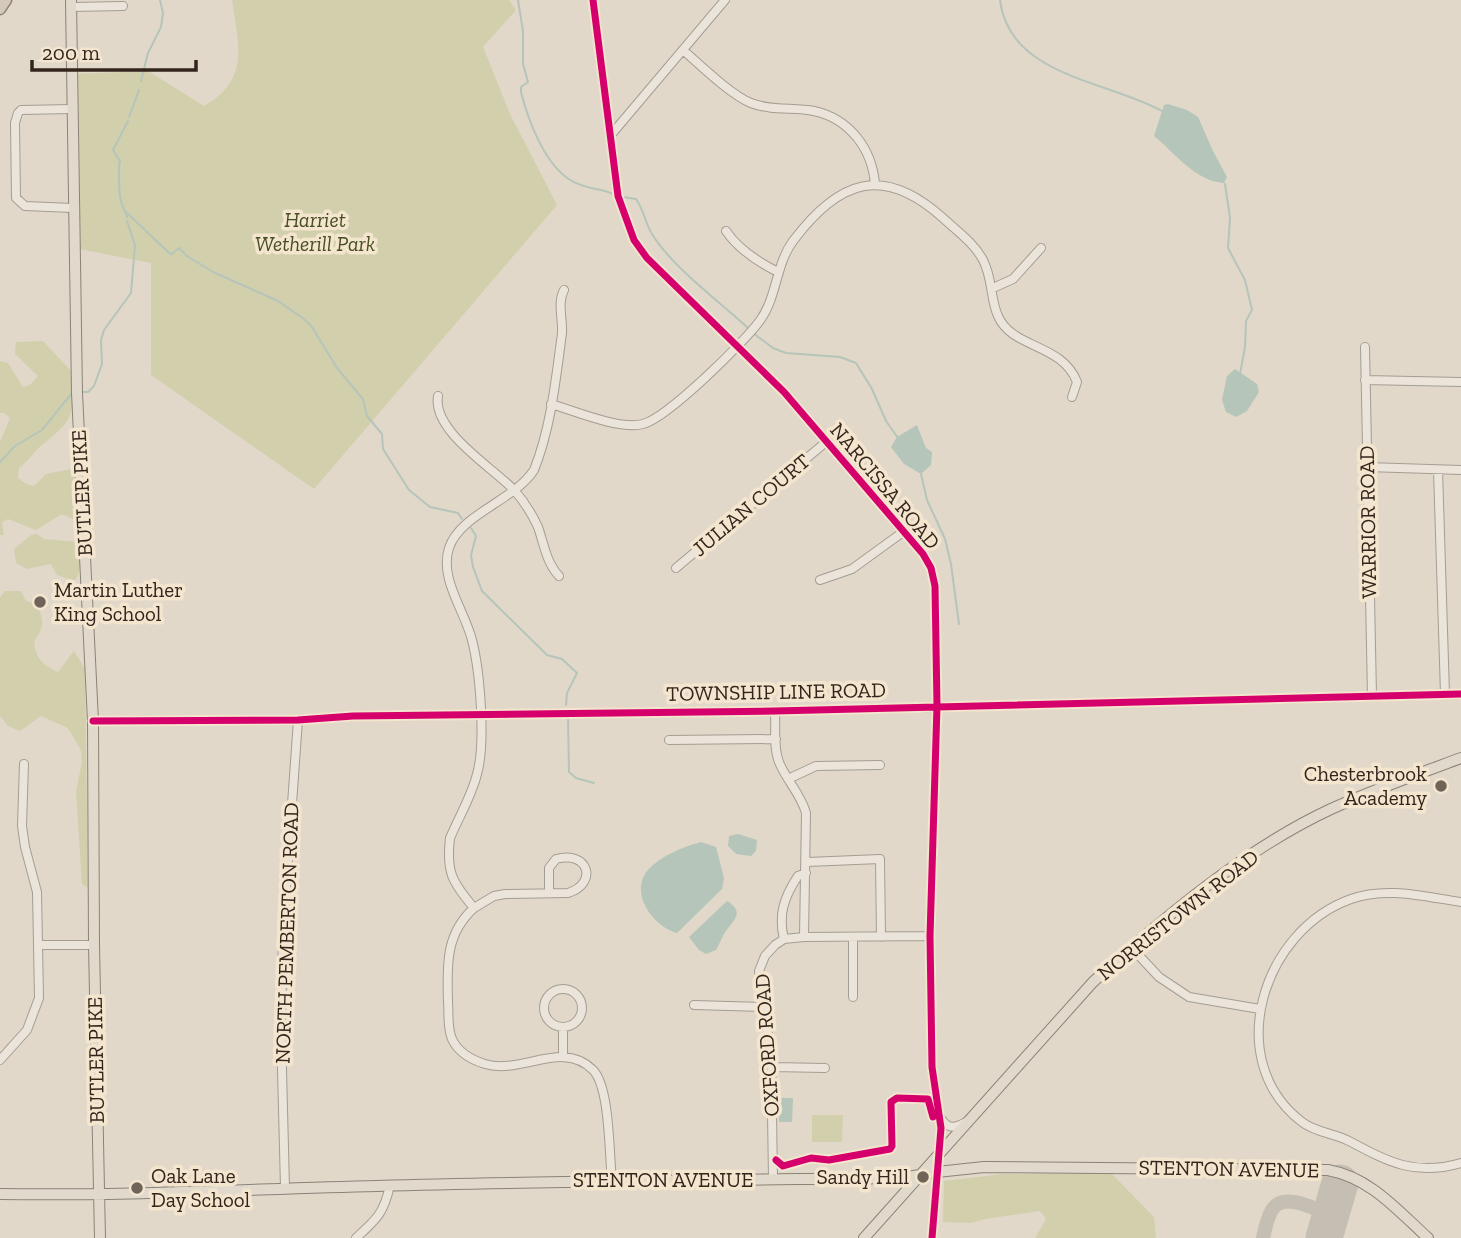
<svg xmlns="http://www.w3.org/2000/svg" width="1461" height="1238" viewBox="0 0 1461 1238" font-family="'Zilla Slab',serif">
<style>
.green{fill:#d2cfac}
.water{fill:#b5c5ba}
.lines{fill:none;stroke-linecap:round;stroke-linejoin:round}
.stream{stroke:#b5c5ba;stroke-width:2}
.taxiway{stroke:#c5beb2;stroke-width:14}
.runway{stroke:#c5beb2;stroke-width:37}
.minor-casing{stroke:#a59d93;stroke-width:10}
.major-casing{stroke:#8b8379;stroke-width:12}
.highway-casing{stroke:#8b8379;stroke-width:13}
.minor{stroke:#eae4da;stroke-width:8}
.major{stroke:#e0d9cc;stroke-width:10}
.highway{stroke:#d4c8ba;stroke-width:10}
.cycleway-casing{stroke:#f3e5ce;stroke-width:11}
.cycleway{stroke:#d6006c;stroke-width:7}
.poi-dot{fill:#706459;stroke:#f3e5ce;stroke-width:2.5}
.labels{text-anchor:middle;stroke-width:7;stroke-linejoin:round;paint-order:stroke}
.park-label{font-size:21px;font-style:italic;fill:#464e24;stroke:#f3e5ce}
.street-label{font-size:21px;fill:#33251c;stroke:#f3e5ce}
.poi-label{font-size:21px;fill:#33251c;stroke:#f3e5ce;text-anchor:start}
</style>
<rect width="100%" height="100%" fill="#e1d8c9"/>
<path class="green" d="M232 0H509L516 10 483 47 510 114 557 205 314 489 151 375V263L74 248 72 74 148 71 204 106C251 79 238 45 232 0Z
M43 341 72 372C73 413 77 418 43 444 34 451 29 461 19 468L18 478 26 484 34 486 46 474 71 469 76 475 77 521 62 514 36 530 8 519 2 522 4 535H0V442L10 418 4 413H0V361L8 363 23 387 30 385 38 376 15 354 16 342Z
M36 534 45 539 77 542C79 554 84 571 74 581L57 575 51 564 27 569 16 563 14 549 31 535Z
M5 591H21L26 601 36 604C45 620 44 627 34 642 36 659 43 665 58 672L74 651 85 669 88 888 82 884 76 792 82 762 81 750 68 728 41 716 20 731 8 726 0 716V597Z
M812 1115H843L842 1142H812Z
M1111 1173 1154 1217 1156 1238H1035L1046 1219 1040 1211 985 1219 971 1223 943 1222 944 1181 1003 1174Z"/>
<path class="water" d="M1168 104 1187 110 1198 117 1213 151 1227 177 1224 183C1195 181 1176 154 1154 136L1164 105Z
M1235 369 1257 384 1259 392 1247 411 1236 417 1226 412 1222 400 1227 376Z
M917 425 926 448 932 452 931 465 921 474 904 464 891 447 897 437Z
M738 834 757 840 756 851 751 856 736 854 728 846 729 836Z
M701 842 716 847 724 878 722 889 677 933C654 927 628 893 648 870 660 856 683 847 701 842Z
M727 901C747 913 731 922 724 934 721 939 719 945 716 950L706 954 699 950 689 937Z
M779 1098H793L792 1122H779Z"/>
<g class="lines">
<path class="stream" d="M518 0 523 31V64L528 82 521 87V92C528 120 545 166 572 181 585 189 600 188 613 194
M1000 0C1009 76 1108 81 1162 111
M141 81 148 53 161 27 163 13 160 0
M129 117 139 90
M1225 184 1230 218 1228 248 1245 280 1252 310 1246 321 1245 347 1240 374
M623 197 636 199C644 210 645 223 652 234 672 267 720 302 749 329
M126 212 169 253 172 254 179 248 187 256 213 272 278 301 304 319 312 327 337 368 363 399 367 416 382 434 383 449 409 490 430 507 458 513 462 519
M127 217C126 211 122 207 121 201 119 194 118 168 120 161L113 150 128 121
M753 333 773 348 786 353 840 357 856 363 872 389 886 421 898 438
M83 392H88L94 386 102 364 101 340 104 330 131 293 135 245 127 221
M0 462 15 446 42 430 72 393
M921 474 927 500 945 539 951 564 959 624
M471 528 476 536 471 555 473 567 482 591 547 655 562 659 577 673 567 693 566 705
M568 718 569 772 576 778 594 783"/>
<path class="taxiway" d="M1263 1238C1265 1229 1267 1218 1272 1210 1283 1191 1315 1209 1331 1215"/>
<path class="runway" d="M1324 1238 1340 1183"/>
<g class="minor-casing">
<path id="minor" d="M593 0 618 196 634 240 647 258 784 392 923 554 931 568 935 586 937 706 930 936 932 1067 941 1128 932 1238
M71 7 123 6
M683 50C700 65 731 95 751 103 771 111 794 107 814 111 850 119 872 149 875 184
M72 109 21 110 18 113 15 123 16 198 25 206 73 208
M610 136 725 0
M726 231C739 250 758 262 778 272
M993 288 1013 279 1041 248
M564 290C557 303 563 319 562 333 556 378 551 428 534 470 514 501 460 514 449 548 439 579 465 611 472 640 480 671 486 743 477 774 472 795 459 817 450 838 446 872 452 882 474 908 445 934 447 966 448 1002 449 1014 447 1027 452 1039 458 1052 472 1060 485 1064 521 1075 563 1039 593 1070 610 1087 609 1154 612 1180
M1365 347 1372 696
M1365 380 1461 382
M438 396C432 431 492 467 514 490 523 500 532 514 538 527 544 544 546 562 559 576
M551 404C575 411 619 430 643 424 667 418 746 341 761 319 777 296 776 264 793 241 839 180 883 164 943 218 957 231 974 243 983 260 993 279 990 299 998 316 1012 349 1062 343 1077 382L1072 397
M1367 467 1461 470
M1438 470 1445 694
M676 568 826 442
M820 580 852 569 903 532
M775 711C776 727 773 747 779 762 786 780 801 794 806 813L804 937
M93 721 298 720 353 716 775 711 1461 694
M669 740 776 739
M788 779 816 766 880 765
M807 862 880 859 881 937
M1461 902C1425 897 1387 886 1351 899 1263 930 1221 1060 1302 1122 1316 1133 1335 1133 1351 1142 1390 1163 1416 1176 1461 1163
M474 908 494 896 505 894 568 893C599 883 588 850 556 859L549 868V892
M853 938V997
M784 939C778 915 784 897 798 876L806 873
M38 945H94
M1131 947 1159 977 1189 997 1260 1009
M544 1008a19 19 0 1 1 38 0a19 19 0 1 1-38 0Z
M694 1005 763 1007
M563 1056V1027
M0 1060 27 1030 39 998 37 892 25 847 22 826 24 764
M772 1067 825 1068
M940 1117C947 1129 954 1129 966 1122
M773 1179 771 1049 763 1007 759 971 765 956 775 945 784 939 804 937 930 936
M285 1188 281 1030 283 930 298 720
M356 1238C377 1219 384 1213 390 1185"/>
</g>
<g class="major-casing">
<path id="major" d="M71 0 77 393 93 721 94 945 100 1238
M0 1194C126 1196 251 1189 377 1186 552 1181 727 1180 902 1178L937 1172 984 1167 1328 1170C1371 1178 1397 1210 1428 1238
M864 1238 1093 982C1163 918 1245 849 1331 809 1373 790 1418 774 1461 758"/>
</g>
<g class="highway-casing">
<path id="highway" d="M0 9 6 0"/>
</g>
<use href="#minor" class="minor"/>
<use href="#major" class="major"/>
<use href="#highway" class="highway"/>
<g class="cycleway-casing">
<path id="cycleway" d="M593 0 618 196 634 240 647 258 784 392 923 554 931 568 935 586 937 706 930 936 932 1067 941 1128 932 1238
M93 721 298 720 353 716 775 711 1461 694
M776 1160 783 1166 811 1158 829 1160 890 1149 892 1146 891 1102 897 1098 928 1099 933 1117"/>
</g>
<use href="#cycleway" class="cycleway"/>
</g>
<g class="poi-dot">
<circle cx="40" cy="602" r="7"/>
<circle cx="1441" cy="786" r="7"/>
<circle cx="923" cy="1177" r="7"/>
<circle cx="137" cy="1188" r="7"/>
</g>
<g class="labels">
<g class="park-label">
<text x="315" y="227">Harriet<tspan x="315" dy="24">Wetherill Park</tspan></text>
</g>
<g class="street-label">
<text transform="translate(885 486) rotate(50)" y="7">NARCISSA ROAD</text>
<text transform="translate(82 493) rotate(-93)" y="7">BUTLER PIKE</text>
<text transform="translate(751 505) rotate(-40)" y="7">JULIAN COURT</text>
<text transform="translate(1368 522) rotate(-91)" y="7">WARRIOR ROAD</text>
<text transform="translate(776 692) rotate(-1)" y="7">TOWNSHIP LINE ROAD</text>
<text transform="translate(1178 915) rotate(-38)" y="7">NORRISTOWN ROAD</text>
<text transform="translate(287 933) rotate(-88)" y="7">NORTH PEMBERTON ROAD</text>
<text transform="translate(767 1045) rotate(-94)" y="7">OXFORD ROAD</text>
<text transform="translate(96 1060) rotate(-91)" y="7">BUTLER PIKE</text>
<text transform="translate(1229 1169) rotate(1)" y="7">STENTON AVENUE</text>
<text x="663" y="1187">STENTON AVENUE</text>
</g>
<g class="poi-label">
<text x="54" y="597">Martin Luther<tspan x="54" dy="24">King School</tspan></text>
<text x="1427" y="781" text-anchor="end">Chesterbrook<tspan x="1427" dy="24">Academy</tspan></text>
<text x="151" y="1183">Oak Lane<tspan x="151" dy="24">Day School</tspan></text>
<text x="909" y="1184" text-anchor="end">Sandy Hill</text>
</g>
</g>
<path d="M32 60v10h164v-10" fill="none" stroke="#33251c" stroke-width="3.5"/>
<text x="42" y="60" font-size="21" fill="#33251c" stroke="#f3e5ce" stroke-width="5" paint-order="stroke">200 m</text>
</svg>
